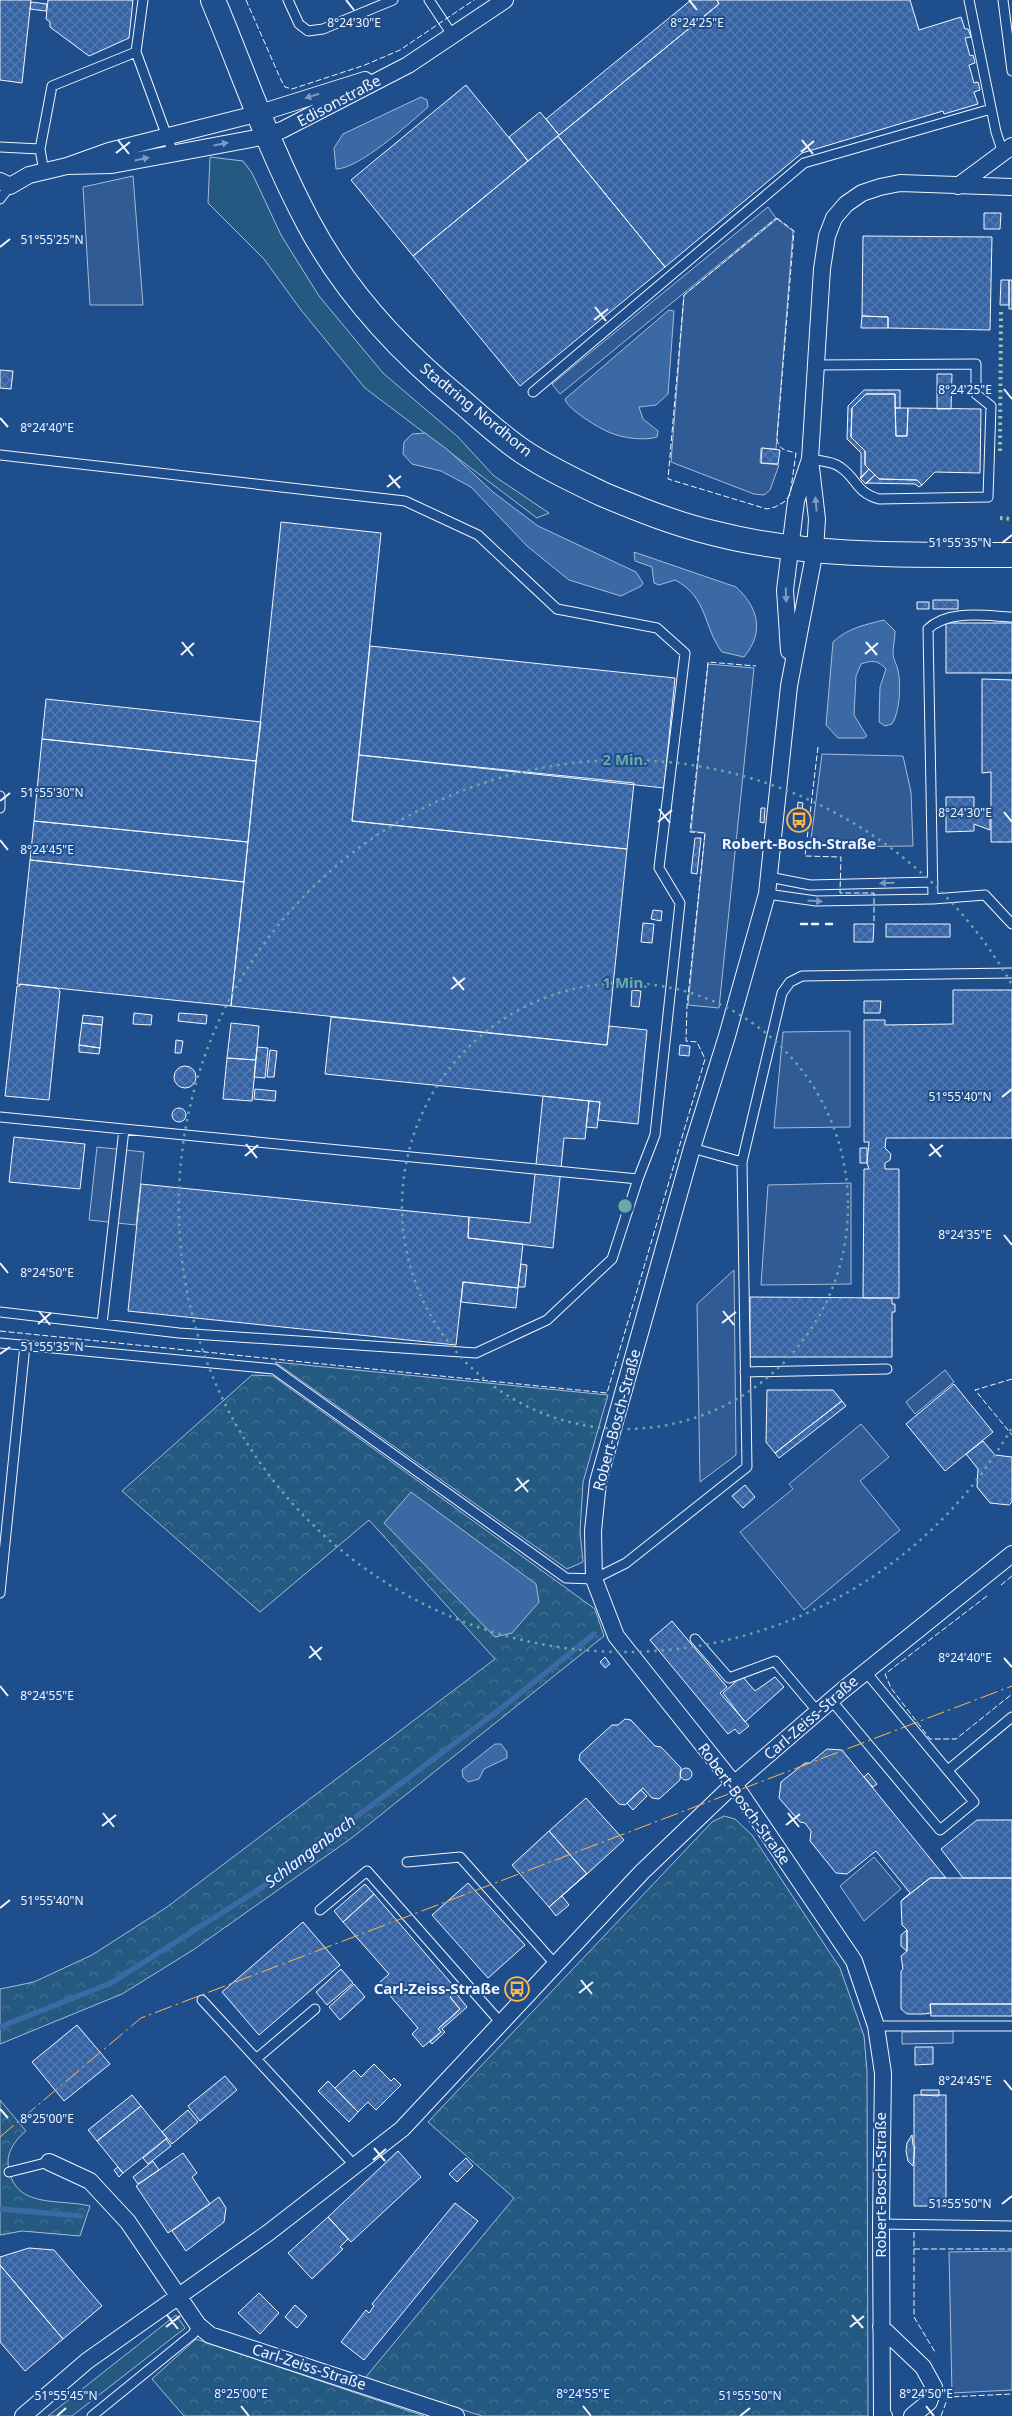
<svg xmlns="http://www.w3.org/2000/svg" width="1012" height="2416" viewBox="0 0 1012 2416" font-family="'Noto Sans',sans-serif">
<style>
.green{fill:#245a82;stroke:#a8bbd7}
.forest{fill:url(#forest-crowns);stroke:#a8bbd7}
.parking{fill:#305b95;stroke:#a8bbd7}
.water{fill:#3b69a3;stroke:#a8bbd7}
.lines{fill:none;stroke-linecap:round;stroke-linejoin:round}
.stream{stroke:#3b69a3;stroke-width:5.5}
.building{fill:url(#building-cross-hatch);stroke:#f2f6ff}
.lane-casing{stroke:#f2f6ff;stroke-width:11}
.street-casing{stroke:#f2f6ff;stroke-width:18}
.secondary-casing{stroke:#f2f6ff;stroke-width:26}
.lane{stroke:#1f4e8c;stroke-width:9}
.street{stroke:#1f4e8c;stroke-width:16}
.secondary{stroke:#1f4e8c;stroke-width:24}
.hedge{stroke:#97c8a6;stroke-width:4;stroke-dasharray:2.5 4;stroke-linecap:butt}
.fence{stroke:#f2f6ff;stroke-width:1;stroke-dasharray:6 2.5;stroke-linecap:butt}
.wall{stroke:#f2f6ff;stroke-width:2.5}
.power{stroke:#ffb74d;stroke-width:1;stroke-dasharray:18 4 2.5 4;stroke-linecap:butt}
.oneway{fill:#7e9ac0}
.ticks{fill:none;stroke:#f2f6ff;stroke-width:2}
.ring{fill:none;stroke:#6aa9a8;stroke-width:2.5;stroke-dasharray:2.5 5}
.labels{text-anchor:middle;stroke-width:4;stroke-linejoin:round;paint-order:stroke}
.street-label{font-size:15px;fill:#f2f6ff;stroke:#1f4e8c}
.poi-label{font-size:15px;font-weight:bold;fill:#f2f6ff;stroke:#1f4e8c}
.water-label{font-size:16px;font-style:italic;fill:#f2f6ff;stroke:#1f4e8c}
.ticks-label{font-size:12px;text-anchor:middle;fill:#f2f6ff;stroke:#1f4e8c;stroke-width:4;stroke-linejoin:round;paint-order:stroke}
.centre{fill:#6aa9a8;stroke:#1f4e8c;stroke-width:2.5}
.ring-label{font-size:15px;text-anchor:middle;font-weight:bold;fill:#6aa9a8;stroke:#1f4e8c;stroke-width:4;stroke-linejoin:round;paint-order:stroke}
</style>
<defs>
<pattern id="forest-crowns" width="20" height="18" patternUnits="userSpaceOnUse" patternTransform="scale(1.25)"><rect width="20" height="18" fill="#245a82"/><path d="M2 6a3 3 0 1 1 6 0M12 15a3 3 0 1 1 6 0" fill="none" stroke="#447295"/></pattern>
<pattern id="building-cross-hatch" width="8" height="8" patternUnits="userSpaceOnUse" patternTransform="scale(1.25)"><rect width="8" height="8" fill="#3563a3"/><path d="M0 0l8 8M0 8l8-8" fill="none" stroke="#537ab1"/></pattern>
</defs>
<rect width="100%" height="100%" fill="#1f4e8c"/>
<path class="green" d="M210 157 243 161 252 173 281 235 319 296 383 373 458 437 494 476 549 513 537 518 365 388 301 310 264 259 208 203Z
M176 2315 185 2328 72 2416H48Z"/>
<path class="forest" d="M275 1362 608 1395 583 1482 580 1532 583 1562 567 1569Z
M252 1375 273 1376 595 1609 604 1636 353 1837 193 1950 122 1994 0 2044V1989L34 1982 92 1955 167 1907 495 1659 369 1520 260 1612 122 1491Z
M724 1816 735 1819 752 1835 840 1968 864 2036 867 2071 868 2416H482L365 2378 514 2198 428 2122 712 1822Z
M0 2100 26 2131C17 2138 7 2151 8 2163 12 2210 57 2198 90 2206L80 2236 22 2231 0 2235Z
M196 2339 424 2416H184L152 2379Z"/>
<path class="parking" d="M133 176 143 305H90L83 187Z
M768 207 776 218 560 394 552 384Z
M777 219 793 231 776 449 761 448 760 463 779 465 770 490 764 495 754 494 671 462 684 295Z
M708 664 754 668 719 1008 688 1005 705 833 691 831Z
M822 754 903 756 911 792 913 846 810 847Z
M850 1031V1127L774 1128 783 1032Z
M97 1147 144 1152 136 1225 89 1220Z
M851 1183V1284L761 1285 768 1185Z
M734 1270 736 1455 700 1482 697 1304Z
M945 1370 954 1382 915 1414 906 1402Z
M861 1424 889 1457 860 1481 900 1530 804 1610 740 1532 793 1489 789 1484Z
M874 1857 901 1889 864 1921 840 1886Z
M953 2031V2043L902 2044V2032Z
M1012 2251V2390L952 2393 949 2252Z"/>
<path class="water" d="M421 97 427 100 428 107C410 123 359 169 336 169L334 148 343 134Z
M669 310 674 311 668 394 656 405 639 407 643 419 658 431 657 437C644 441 623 438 611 433 600 429 567 409 565 399Z
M425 433 448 450 493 492 538 526 636 572 643 583 641 586 621 596 569 580 527 546 471 487 441 471 412 464 403 454 404 442 412 434Z
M634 552 736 587C758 607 765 632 744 657L722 652C703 627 708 597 675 580L659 585 654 583 652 567 635 561Z
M884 620 895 631C895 639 893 647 893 654 893 659 897 665 898 670 901 685 900 712 892 724L885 726 879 722 880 687 886 669C878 660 872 660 861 664L856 676 854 715 867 736 864 738H838L826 725 833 642C848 628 864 625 884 620Z
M411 1492 536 1584 539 1602 512 1633 495 1637 384 1523Z
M495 1744H501L507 1752V1758L484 1769 479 1779 468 1782 463 1777 462 1770Z"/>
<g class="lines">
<path class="stream" d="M0 2027 111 1983 261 1888 499 1710 594 1634
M0 2209 81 2216"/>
</g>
<path class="building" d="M0 0H31L22 83 0 80Z
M48 0H133L129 38 89 56 50 27V22L46 19Z
M691 0H717L719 4 559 135 546 119Z
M717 0H910L919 30 961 17 965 29H968L971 37 965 38 970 56 973 55 975 63 969 65 974 83 978 82 980 90 974 92 978 104 944 114 943 111 802 153 665 267 558 136 719 4Z
M31 2 47 4 46 11 30 9Z
M466 85 528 161 413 256 351 180Z
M540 112 559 135 528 161 509 137Z
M558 136 665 267 520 386 413 256Z
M984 213H1001L1000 229H984Z
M863 236 992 237 990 330 888 328V317L862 316Z
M1001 280H1009V305H1000Z
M1009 280H1012V309H1009Z
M862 316 888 317V328H861Z
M0 370 13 371 11 389 0 388Z
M937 374H952L951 409H937Z
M864 390H900V408H895V394H866L852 408 851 437 865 451V465L869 469 861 478V453L847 439 848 406Z
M866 394H895L896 436H907L908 408 981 409 980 473 935 472 922 485 917 480 879 479 865 465V451L851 437 852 408Z
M895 408H908L907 436H896Z
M762 448 780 450 778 464 761 463Z
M869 469 875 475 866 484 860 478Z
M875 475 879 479 917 480 922 485 919 487 915 484 866 483Z
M281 522 381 533 352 821 627 849 607 1045 231 1006Z
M933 600H958V609H933Z
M917 602H929V609H917Z
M946 623H1012V673H946Z
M370 646 675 678 664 788 359 755Z
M982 679 1012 680V842H991V772L982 773Z
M46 699 261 722 256 761 42 739Z
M42 739 256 761 248 842 34 821Z
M359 755 634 783 627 849 352 821Z
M946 797H974V813L990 812V830L974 824V831L946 832Z
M798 802 803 803 801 817H797Z
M761 808H765L764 823 760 822Z
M34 821 248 842 244 882 30 860Z
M695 838H701L697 874 691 873Z
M30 860 244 882 231 1006 17 984Z
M653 910 662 911 661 921 651 919Z
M643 923 654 924 652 943 641 942Z
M854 924H874L873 942H854Z
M886 924H950V937H886Z
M20 984 57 988 60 991 49 1100 5 1096 17 986H20Z
M632 990 641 991 639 1007 631 1006Z
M953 990H1012V1138H886L885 1148 891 1154 890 1160 885 1163V1169H899V1298H863L864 1169H869L867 1163 869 1142H864V1020H885V1025L953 1024Z
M864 1001H881L880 1013H864Z
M134 1013 152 1015 151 1025 133 1024Z
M179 1013 207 1015 206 1024 178 1021Z
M83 1015 103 1017 102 1025 82 1023Z
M331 1017 607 1045 609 1026 647 1030 638 1124 598 1120 600 1102 325 1074Z
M82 1023 102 1025 100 1048 79 1045Z
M231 1023 259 1026 256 1060 227 1058Z
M176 1040 183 1041 181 1053H175Z
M79 1045 100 1048 99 1054 79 1052Z
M680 1045 690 1046 689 1056 679 1055Z
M257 1047 268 1048 265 1078 254 1077Z
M270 1050 277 1051 274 1077H267Z
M227 1058 256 1060 252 1101 223 1099Z
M174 1077a11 11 0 1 1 22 0a11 11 0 1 1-22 0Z
M255 1089 276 1091 275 1101 254 1099Z
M543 1096 589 1101 585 1139 564 1138 553 1248 468 1238 469 1217 530 1223Z
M589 1101 600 1102 597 1128 586 1127Z
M172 1115a7 7 0 1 1 14 0a7 7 0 1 1-14 0Z
M14 1137 85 1144 80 1189 9 1182Z
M860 1148H867V1163H860Z
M141 1184 469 1217 468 1238 523 1244 518 1288 463 1282 456 1345 128 1311Z
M521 1264 527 1265 525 1287H518Z
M463 1282 518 1288 516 1308 461 1302Z
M750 1297 892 1298V1304H895V1312H892V1357H750Z
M954 1384 993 1432 945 1471 906 1424Z
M767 1390H833L842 1401 775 1453 766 1442Z
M842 1401 846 1406 779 1458 775 1453Z
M983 1441 995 1455 1012 1457V1502L1009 1505 990 1503 977 1487 978 1469 966 1454Z
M745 1485 755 1497 743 1508 732 1496Z
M672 1621 727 1687 720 1693 749 1726 739 1734 735 1729 728 1734 650 1640Z
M605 1657 610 1664 605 1668 600 1662Z
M742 1676 755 1691 775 1677 784 1687 745 1722 723 1693Z
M625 1719 631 1720 655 1746 661 1747 681 1768 680 1780 659 1799 652 1798 643 1788 625 1805 619 1804 579 1760 580 1754 612 1725H618Z
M827 1749 842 1750 946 1878H930L901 1901 910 1893 876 1851 847 1874 836 1873 810 1841 811 1831 805 1823 800 1822 779 1798 781 1782 805 1763H810Z
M680 1774a6 6 0 1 1 12 0a6 6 0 1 1-12 0Z
M868 1773 877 1784 873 1787 864 1777Z
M641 1790 647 1796 633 1810 627 1803Z
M586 1798 624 1840 587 1874 549 1831Z
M977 1820H1012V1878H963L941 1849Z
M549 1831 587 1874 549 1907 512 1865Z
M586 1874 562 1896 569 1905 556 1916 549 1907Z
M930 1878H1012V2004H930L931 2013 924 2014H907L901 2009V1971L903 1969 901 1956 907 1951V1930L902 1925 901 1901Z
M468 1883 525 1945 488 1978 432 1915Z
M365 1884 374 1894 343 1922 334 1911Z
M374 1894 457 1990 450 1997 460 2009 438 2029 441 2032 423 2047 412 2034 418 2028 379 1983 389 1974 343 1922Z
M303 1922 340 1965 259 2035 222 1992Z
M907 1930V1951L901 1946V1935Z
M341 1969 353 1983 327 2005 316 1992Z
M354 1984 365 1997 340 2020 329 2007Z
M455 1992 467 2007 442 2029 445 2032 432 2044 430 2042 441 2032 438 2029 460 2009 450 1997Z
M930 2004H1012V2016H931Z
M77 2025 110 2064 64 2101 32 2062Z
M915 2047H933V2064L915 2065Z
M374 2064 391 2081 394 2078 401 2085 376 2110 368 2102 358 2112 335 2088 354 2070 361 2077Z
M225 2076 237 2090 200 2121 188 2106Z
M328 2081 358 2112 349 2122 318 2091Z
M921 2090H939V2096L921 2095Z
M132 2095 141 2106 97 2141 88 2130Z
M914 2095H946V2206H914Z
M141 2106 167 2138 123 2173 97 2141Z
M188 2110 198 2122 172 2144 162 2132Z
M912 2135 913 2145 915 2147 913 2166 908 2161 906 2151 907 2143Z
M166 2139 171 2146 148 2164 143 2158Z
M398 2151 421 2177 351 2242 328 2217Z
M183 2153 197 2173 192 2177 210 2204 168 2233 136 2186Z
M466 2158 473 2166 457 2182 449 2174Z
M153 2161 159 2170 138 2184 133 2177Z
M118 2167 123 2173 119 2177 114 2170Z
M219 2197 226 2208 224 2222 186 2251 172 2231Z
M455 2203 478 2221 364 2360 341 2342 366 2310 369 2313 374 2306 372 2304Z
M328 2217 348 2239 340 2247 343 2249 312 2279 288 2253Z
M29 2248 54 2250 102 2306 63 2339 0 2265V2257Z
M0 2265 63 2339 25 2371 0 2342Z
M259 2293 279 2313 260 2334 238 2313Z
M295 2305 307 2316 297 2328 285 2317Z"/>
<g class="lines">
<g class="lane-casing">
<path id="lane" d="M143 0 136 52 173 153
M288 0 299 24 308 31 323 29 393 0
M429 0 453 36
M969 0 996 132 1003 153
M1003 0 1012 71
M0 147 40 149
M44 172 40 149 52 86 136 52
M0 199 10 186
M533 392 804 163 991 109
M0 455 405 501 478 535 557 609 657 628 685 653 659 868 680 903 655 1135 638 1179 612 1259 547 1320 476 1353 179 1333 0 1312
M810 459C820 461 832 461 840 467 857 478 856 493 879 499L988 497 991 406 976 394V364L816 365
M0 796V808
M769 877 810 885 933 882
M767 894 816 901 933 899 985 895 1012 924
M933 899 928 629C948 609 986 616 1012 617
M0 1117 638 1179
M692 1148 742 1162
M102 1324 124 1129
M0 1343 274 1369 566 1578 594 1579 626 1563 747 1467 742 1162 782 993 790 982 802 976 1012 973
M745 1372 887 1369
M0 1593 25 1345
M695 1639 729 1678 775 1661 818 1712
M831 1700 940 1830 974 1802 865 1671
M948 1770 1012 1717
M407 1862 460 1857 555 1964
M320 1910 367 1871 501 2023
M202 2000 355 2166
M876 2026H1012
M256 2059 315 2009
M9 2172 49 2162
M881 2224 1012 2226
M92 2416 193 2334 198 2325"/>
</g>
<g class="street-casing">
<path id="street" d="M67 166 112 165 256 138 282 130 408 65 505 0
M0 181 10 186 29 175 67 166 109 151 260 113 365 80
M958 186 1012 146
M810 459 817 519 815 550 789 686 767 894 727 1036 692 1148 598 1482 593 1531 594 1579 616 1636 734 1784 854 1961 876 2026 883 2073 881 2224 882 2416H884
M789 651 785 590 796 501 810 459 822 269 827 236 834 218 846 204 862 193 880 187 900 183 1012 187
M49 2162 90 2181 128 2222 198 2325 210 2335 456 2416
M881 2327 923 2367 934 2387 929 2402 912 2416
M23 2416 87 2361 268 2233 402 2129 642 1872 734 1784 843 1690 1012 1554"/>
</g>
<g class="secondary-casing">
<path id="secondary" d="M213 0C244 74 270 151 308 222 345 292 399 350 460 400 480 417 500 436 522 451 547 468 575 481 602 494 638 509 675 524 713 533 810 558 913 555 1012 555"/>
</g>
<use href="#lane" class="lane"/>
<use href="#street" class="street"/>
<use href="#secondary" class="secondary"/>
<path class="hedge" d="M1000 451 1001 312
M1000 518 1012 519"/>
<path class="fence" d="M246 0 281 80 285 87 292 89 365 65 400 50 474 0
M777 218 794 231 777 438C778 450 785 450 796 453L790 495 784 502 775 507 767 509 668 479 684 295Z
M818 747 805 856 841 857 840 893H874V923
M0 1331 607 1393 705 1059 697 1042 686 1041 687 1006 705 833 690 832 708 662 756 666
M1012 1379 975 1390 1012 1435
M1001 1585 1012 1576
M987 1596 885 1674 891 1688 930 1739H956L1012 1694
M914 2232V2317L935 2352
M914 2249H1012
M941 2416 948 2397 1012 2394"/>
<path class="wall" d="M801 924H807
M812 924H818
M826 924H832"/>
<path class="power" d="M0 2137 141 2018 1012 1686"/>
</g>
<defs><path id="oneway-solid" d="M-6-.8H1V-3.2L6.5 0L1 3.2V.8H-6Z" transform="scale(1.25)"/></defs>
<g class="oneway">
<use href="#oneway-solid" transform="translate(312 96) rotate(163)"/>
<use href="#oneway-solid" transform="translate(221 144) rotate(-11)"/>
<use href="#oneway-solid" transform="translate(142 159) rotate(-12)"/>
<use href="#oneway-solid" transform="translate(816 504) rotate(-95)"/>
<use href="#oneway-solid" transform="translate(786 595) rotate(88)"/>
<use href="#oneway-solid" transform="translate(887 883) rotate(178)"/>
<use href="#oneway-solid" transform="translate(815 901) rotate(4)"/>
</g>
<path class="ticks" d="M346 0 354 10M689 0 697 10M118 140 129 154M802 140 813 154M801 152 814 141M116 153 130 142M0 247 10 239M595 307 606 321M594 320 608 309M1004 389 1012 399M0 418 8 427M389 475 400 488M387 487 401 476M1002 543 1012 535M182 642 193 656M866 642 877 655M865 654 878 643M181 655 194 643M0 801 10 793M659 809 670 823M1004 812 1012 822M658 822 672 810M0 840 8 850M453 977 464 990M451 989 465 978M1002 1097 1012 1089M246 1144 257 1158M930 1144 941 1157M245 1156 258 1145M929 1156 943 1145M1004 1235 1012 1245M0 1263 8 1273M39 1311 50 1325M723 1311 734 1325M722 1323 736 1312M38 1324 51 1313M0 1354 10 1347M517 1478 528 1492M515 1491 529 1480M310 1646 321 1660M309 1658 322 1647M1004 1658 1012 1667M0 1686 8 1696M103 1813 114 1827M788 1813 799 1827M786 1825 800 1814M102 1826 116 1815M0 1908 10 1900M581 1980 592 1994M579 1993 593 1982M1004 2080 1012 2090M0 2109 8 2118M374 2148 385 2161M373 2160 386 2149M1002 2204 1012 2196M167 2315 178 2329M852 2315 863 2328M166 2327 180 2316M850 2327 864 2316M241 2406 249 2416M583 2406 591 2416M926 2406 934 2416M57 2416 66 2408M740 2416 750 2408"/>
<g class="ring">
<circle cx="625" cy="1206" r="223"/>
<path d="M1011 1429A446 446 0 1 1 1011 983"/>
</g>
<defs>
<g id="bus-ring" transform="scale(1.25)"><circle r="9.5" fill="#1f4e8c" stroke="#ffb74d" stroke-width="1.5"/><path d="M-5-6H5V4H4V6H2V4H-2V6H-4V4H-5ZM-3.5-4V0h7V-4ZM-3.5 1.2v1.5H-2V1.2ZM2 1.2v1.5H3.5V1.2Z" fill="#ffb74d"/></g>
</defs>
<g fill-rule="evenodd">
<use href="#bus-ring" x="799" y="820"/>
<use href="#bus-ring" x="517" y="1989"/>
</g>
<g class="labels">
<g class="street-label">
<text transform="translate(339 101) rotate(-28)" y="5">Edisonstraße</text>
<text transform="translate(476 410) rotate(39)" y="5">Stadtring Nordhorn</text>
<text transform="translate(617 1420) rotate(-75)" y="5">Robert-Bosch-Straße</text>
<text transform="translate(811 1718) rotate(-41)" y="5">Carl-Zeiss-Straße</text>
<text transform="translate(744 1804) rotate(54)" y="5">Robert-Bosch-Straße</text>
<text transform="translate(881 2185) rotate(-90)" y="5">Robert-Bosch-Straße</text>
<text transform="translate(309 2367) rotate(18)" y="5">Carl-Zeiss-Straße</text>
</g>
<g class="poi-label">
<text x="799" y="849">Robert-Bosch-Straße</text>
<text x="500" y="1994" text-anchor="end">Carl-Zeiss-Straße</text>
</g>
<g class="water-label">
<text transform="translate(310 1851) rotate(-37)" y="6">Schlangenbach</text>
</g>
</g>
<g class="ticks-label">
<text x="354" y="27">8°24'30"E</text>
<text x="697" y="27">8°24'25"E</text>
<text x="52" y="244">51°55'25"N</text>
<text x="965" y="394">8°24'25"E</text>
<text x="47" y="432">8°24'40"E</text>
<text x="960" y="547">51°55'35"N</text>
<text x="52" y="797">51°55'30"N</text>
<text x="965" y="817">8°24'30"E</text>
<text x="47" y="854">8°24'45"E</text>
<text x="960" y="1101">51°55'40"N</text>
<text x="965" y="1239">8°24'35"E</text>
<text x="47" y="1277">8°24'50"E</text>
<text x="52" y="1351">51°55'35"N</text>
<text x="965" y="1662">8°24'40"E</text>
<text x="47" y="1700">8°24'55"E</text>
<text x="52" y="1905">51°55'40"N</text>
<text x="965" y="2085">8°24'45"E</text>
<text x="47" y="2123">8°25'00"E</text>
<text x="960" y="2208">51°55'50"N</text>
<text x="241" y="2398">8°25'00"E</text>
<text x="583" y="2398">8°24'55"E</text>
<text x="926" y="2398">8°24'50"E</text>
<text x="66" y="2400">51°55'45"N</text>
<text x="750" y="2400">51°55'50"N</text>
</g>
<circle cx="625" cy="1206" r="8" class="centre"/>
<g class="ring-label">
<text x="625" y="765">2 Min.</text>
<text x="625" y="988">1 Min.</text>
</g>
</svg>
